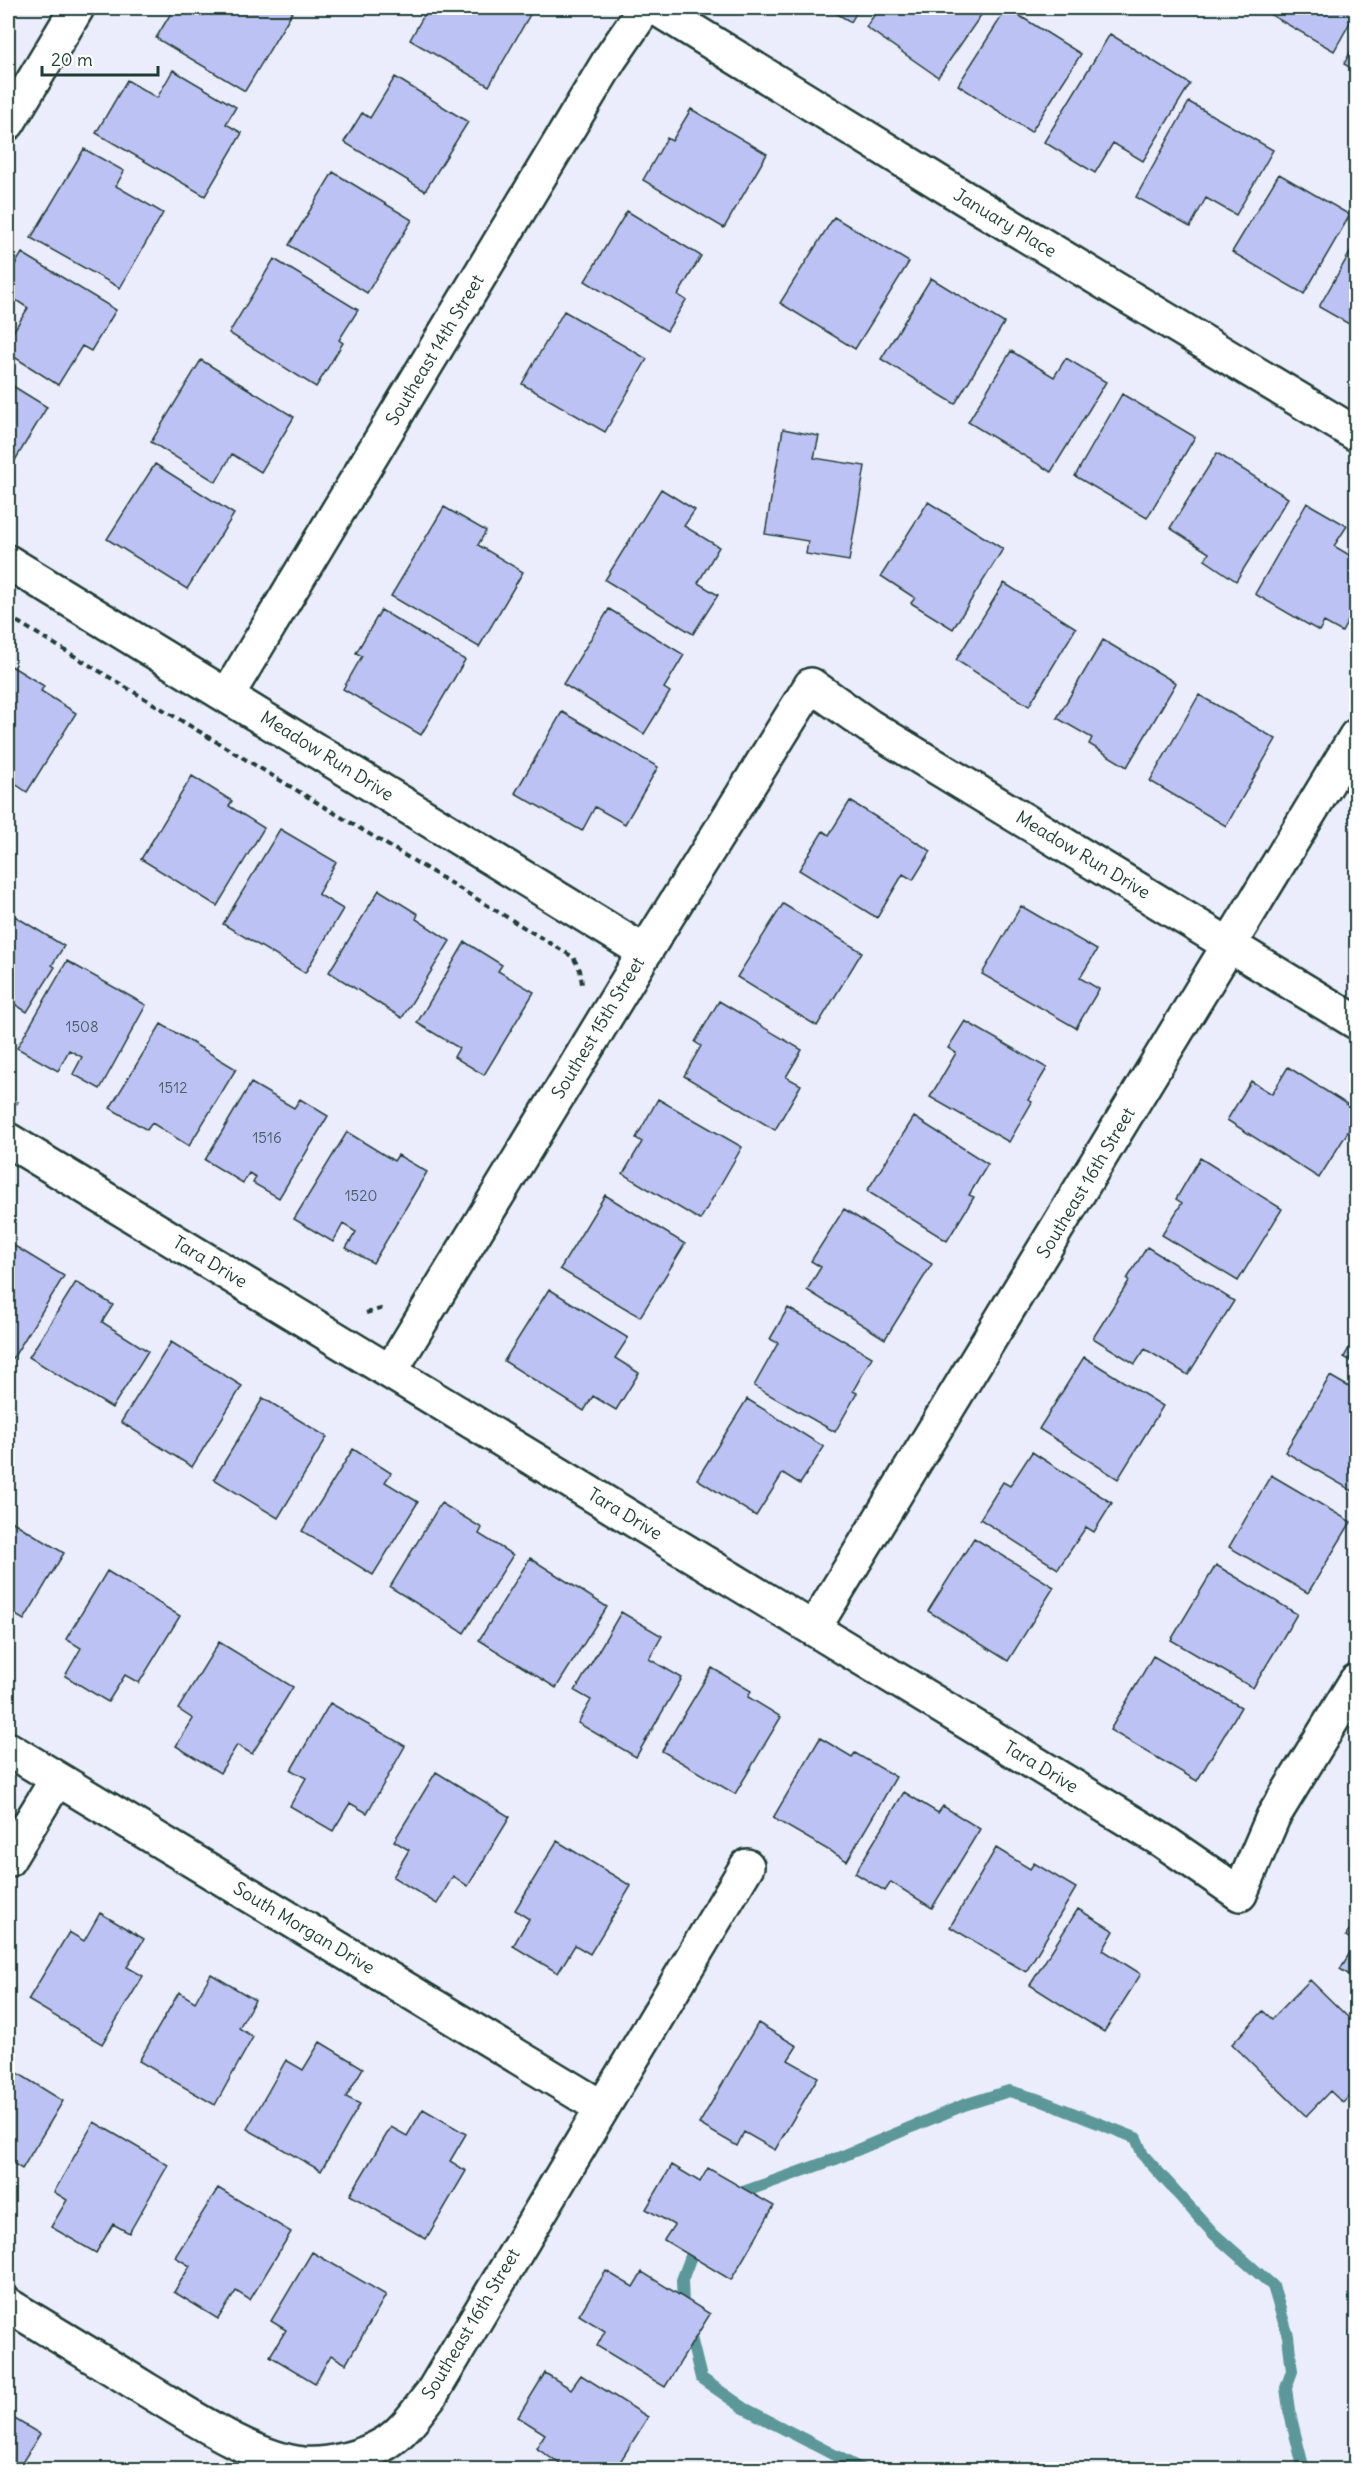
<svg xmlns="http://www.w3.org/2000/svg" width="1364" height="2477" viewBox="0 0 1364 2477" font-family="Delius,sans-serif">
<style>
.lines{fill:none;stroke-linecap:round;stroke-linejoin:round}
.stream{stroke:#5b9899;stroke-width:12}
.building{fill:#bdc2f4;stroke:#1f3d34;stroke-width:1.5}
.street-casing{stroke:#1f3d34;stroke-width:38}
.path{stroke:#1f3d34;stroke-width:4;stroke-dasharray:6 4.5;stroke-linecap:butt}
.street{stroke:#fff;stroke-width:33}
.labels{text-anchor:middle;stroke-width:4.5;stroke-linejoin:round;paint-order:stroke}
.number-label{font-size:15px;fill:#465e64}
.street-label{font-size:18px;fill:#1f3d34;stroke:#fff}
</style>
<rect width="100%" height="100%" fill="#ebedfc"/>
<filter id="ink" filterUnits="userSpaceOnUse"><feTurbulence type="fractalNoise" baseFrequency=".0167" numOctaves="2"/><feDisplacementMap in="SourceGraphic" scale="12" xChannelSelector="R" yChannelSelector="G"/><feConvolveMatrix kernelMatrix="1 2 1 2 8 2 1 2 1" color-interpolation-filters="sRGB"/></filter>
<g filter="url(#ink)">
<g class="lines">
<path class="stream" d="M732 2196 838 2158 964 2105 1009 2091 1037 2099 1136 2138 1143 2155 1214 2234 1273 2286 1288 2336 1292 2371 1286 2388 1289 2410 1304 2470
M696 2243 682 2280 683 2305 701 2378 744 2408 863 2470"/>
</g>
<path class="building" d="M174 8H191L203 15 208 8H286L293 11 245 91 156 38Z
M428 8H526L532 11 489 86 410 40Z
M827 8H859L851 22Z
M879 8H986L938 77 866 27Z
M1007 8 1081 54 1031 132 958 85Z
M1259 8H1356V12L1334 51Z
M1110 34 1190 84 1143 161 1113 143 1095 173 1044 142Z
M1356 42V71L1344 64Z
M173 70 236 107 226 124 242 133 205 196 96 133 127 80 157 98Z
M395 77 468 122 425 191 344 142 362 113 370 118Z
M1189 102 1273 150 1236 215 1206 198 1190 227 1136 197Z
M691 109 767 154 724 228 643 180 667 138 672 141Z
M84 149 124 171 116 186 163 213 120 288 31 238Z
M333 172 412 220 367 293 289 245Z
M1279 174 1350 215 1304 294 1232 252Z
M627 211 701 256 678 295 686 300 667 331 585 281Z
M834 217 909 262 855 349 780 303Z
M1356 242V328L1319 307Z
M22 253 116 310 91 351 82 346 58 385 8 353V340L28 308 8 295V276Z
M274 259 358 310 339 340 343 343 316 387 229 333Z
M931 278 1004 323 955 404 881 359Z
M564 311 647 359 605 432 522 384Z
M1011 351 1054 377 1066 358 1106 382 1051 472 968 422Z
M201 360 294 417 261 472 232 454 216 482 151 442Z
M8 383 47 407 8 472Z
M1122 394 1195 437 1147 518 1075 476Z
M783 429 819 436 814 458 865 466 849 561 806 554 808 541 765 534Z
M1217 453 1288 498 1236 581 1205 560 1209 553 1170 528Z
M155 464 234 514 187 589 107 539Z
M661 489 695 510 684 526 719 547 698 583 718 595 693 634 605 580Z
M928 502 1003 549 953 629 911 603 915 598 881 576Z
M1307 503 1347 526 1334 546 1356 559V606L1342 632 1324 622 1319 631 1255 594Z
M444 507 486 531 478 545 523 572 479 647 391 596Z
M1004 583 1076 628 1029 706 956 660Z
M609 609 684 655 664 688 670 692 644 734 563 684Z
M381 610 465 660 421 735 343 689 362 656 356 653Z
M1103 640 1176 683 1127 767 1089 744 1092 738 1057 718Z
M8 664 44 686 41 691 76 713 27 792 8 779Z
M1199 695 1276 739 1226 826 1150 781Z
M562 712 658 767 625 824 595 807 582 831 515 793Z
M192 776 232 801 229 806 264 828 217 906 141 859Z
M850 801 931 851 913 880 903 874 877 918 799 870 823 831 829 835Z
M280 829 336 862 318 894 343 909 305 973 223 924Z
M379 890 418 914 416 919 450 941 402 1018 329 972Z
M783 904 862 952 817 1026 737 977Z
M1021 906 1097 950 1080 978 1099 989 1076 1028 982 974Z
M8 912 64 946 52 965 55 967 27 1012 8 1000Z
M465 942 502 965 498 971 534 992 484 1075 454 1057 459 1048 417 1023Z
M67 961 146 1005 100 1089 73 1074 82 1057 69 1050 58 1071 17 1048Z
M719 1001 802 1050 786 1077 801 1085 775 1130 684 1076 701 1046 695 1042Z
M965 1021 1047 1068 1028 1100 1032 1102 1009 1142 930 1097 956 1053 948 1048Z
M161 1024 236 1069 189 1146 152 1123 147 1130 110 1108Z
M1288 1067 1356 1110V1119L1319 1178 1227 1120 1251 1081 1272 1094Z
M251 1083 294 1108 300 1099 328 1116 279 1198 253 1183 256 1177 249 1173 243 1183 205 1160Z
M658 1099 742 1147 700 1220 623 1174 642 1142 636 1138Z
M914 1117 988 1164 969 1195 974 1197 947 1241 867 1191Z
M347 1132 394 1161 398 1155 427 1172 373 1263 346 1248 356 1232 343 1224 333 1242 294 1219Z
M1200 1158 1282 1209 1238 1281 1162 1235 1182 1203 1176 1199Z
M605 1195 685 1244 640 1317 560 1269Z
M844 1209 932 1264 885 1339 807 1290 821 1267 811 1261Z
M8 1242 64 1276 13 1358 8 1355Z
M1147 1247 1234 1301 1188 1375 1145 1349 1135 1364 1093 1338 1129 1281 1127 1279Z
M76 1282 113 1305 102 1322 148 1351 112 1408 29 1357Z
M549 1289 628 1338 615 1358 639 1373 616 1410 593 1396 584 1411 504 1361Z
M788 1308 872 1357 853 1391 857 1393 835 1432 754 1386 778 1343 770 1339Z
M1356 1336V1364L1344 1357Z
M171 1342 242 1386 192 1467 121 1422Z
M1084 1357 1163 1406 1118 1479 1039 1429Z
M1330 1376 1356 1391V1493L1285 1452Z
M263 1398 327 1437 278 1518 214 1479Z
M747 1399 824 1447 800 1484 783 1473 756 1516 697 1479Z
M353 1449 391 1473 385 1482 418 1502 373 1575 302 1531Z
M1032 1452 1112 1503 1094 1532 1086 1527 1058 1569 980 1519 1003 1482 1010 1486Z
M1271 1475 1351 1522 1308 1593 1229 1547Z
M441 1503 482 1528 479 1534 513 1555 464 1633 390 1587Z
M8 1519 64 1553 24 1620 9 1611 8 1613Z
M974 1538 1054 1587 1008 1661 928 1611Z
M530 1558 607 1607 556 1688 479 1640Z
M1216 1565 1297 1614 1253 1688 1171 1640Z
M107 1571 180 1616 139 1683 125 1675 108 1702 65 1676 81 1648 66 1639Z
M621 1612 662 1636 649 1659 682 1678 636 1757 578 1723 591 1700 575 1691Z
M219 1642 293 1687 252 1754 237 1745 220 1773 176 1746 193 1719 178 1709Z
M1153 1656 1241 1707 1197 1781 1110 1730Z
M712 1668 751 1691 748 1697 781 1717 735 1794 662 1751Z
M330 1703 405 1746 367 1813 350 1803 333 1831 290 1806 306 1778 291 1770Z
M820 1738 852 1757 855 1753 896 1777 847 1861 773 1818Z
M436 1772 510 1817 468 1886 453 1876 437 1904 393 1877 409 1850 394 1841Z
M904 1792 938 1813 943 1806 980 1829 932 1908 891 1882 885 1891 855 1873Z
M557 1841 631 1886 590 1954 575 1945 558 1973 513 1946 529 1919 515 1910Z
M996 1848 1030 1869 1034 1863 1076 1888 1026 1972 950 1927Z
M1078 1909 1114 1931 1103 1950 1141 1974 1104 2032 1030 1985Z
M100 1913 144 1939 127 1967 143 1976 102 2044 28 2000 69 1932 84 1941Z
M1356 1918V1979L1340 1969 1356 1943 1346 1936Z
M211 1974 255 2000 239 2028 253 2037 215 2105 139 2061 179 1992 195 2002Z
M1310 1980 1356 2025V2089L1343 2103 1330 2091 1306 2116 1232 2044 1263 2011 1272 2019Z
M758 2023 797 2046 788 2060 818 2077 775 2150 744 2132 737 2146 699 2124Z
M320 2042 363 2068 346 2097 360 2104 321 2171 247 2129 286 2060 303 2070Z
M8 2067 63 2101 22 2169 8 2160Z
M423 2109 466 2134 450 2161 466 2171 426 2239 350 2195 391 2127 407 2136Z
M94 2122 168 2165 129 2233 113 2224 96 2253 51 2227 67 2200 54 2192Z
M672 2165 700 2182 708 2168 774 2206 731 2280 664 2240 674 2225 646 2209Z
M218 2188 291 2232 250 2300 236 2291 218 2319 174 2292 190 2266 175 2257Z
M312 2252 386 2295 346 2364 331 2355 315 2383 270 2356 286 2330 271 2321Z
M606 2271 633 2287 642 2272 710 2314 665 2387 597 2346 605 2331 579 2315Z
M545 2373 571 2389 581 2375 648 2417 615 2470H569L536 2448 545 2434 518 2417Z
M8 2415 40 2434 23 2461 37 2470H8Z"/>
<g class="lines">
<g class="street-casing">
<path id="street" d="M656 8 966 199 1356 434
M8 123 77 8
M8 562 645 952
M228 694 610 59 645 8
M8 1140 1163 1841 1240 1894 1273 1817 1356 1681
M390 1372 645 952 811 685 869 726 1356 1022
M814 1628 1356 736
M8 1749 601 2107
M8 1860 57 1779
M8 2305C54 2333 101 2361 147 2390 189 2415 254 2459 303 2464 330 2466 363 2457 386 2443 405 2431 418 2410 432 2393L747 1866"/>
</g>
<path class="path" d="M8 616 573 957 580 970 582 984
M8 1097 18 1103
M366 1313 384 1308"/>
<use href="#street" class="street"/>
</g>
</g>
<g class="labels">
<g class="number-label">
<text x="82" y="1032">1508</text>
<text x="173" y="1093">1512</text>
<text x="267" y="1143">1516</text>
<text x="361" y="1201">1520</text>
</g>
<g class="street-label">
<text transform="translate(1005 223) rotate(31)" y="6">January Place</text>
<text transform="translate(435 350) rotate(-59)" y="6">Southeast 14th Street</text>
<text transform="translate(327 756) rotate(32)" y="6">Meadow Run Drive</text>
<text transform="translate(1083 855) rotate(31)" y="6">Meadow Run Drive</text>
<text transform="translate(598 1028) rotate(-59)" y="6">Southest 15th Street</text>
<text transform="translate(1086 1183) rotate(-59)" y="6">Southeast 16th Street</text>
<text transform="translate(210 1262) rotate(31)" y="6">Tara Drive</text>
<text transform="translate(625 1514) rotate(31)" y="6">Tara Drive</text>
<text transform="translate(1041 1767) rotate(31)" y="6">Tara Drive</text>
<text transform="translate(304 1928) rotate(31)" y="6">South Morgan Drive</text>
<text transform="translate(471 2324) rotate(-59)" y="6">Southeast 16th Street</text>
</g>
</g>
<rect width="1364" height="2477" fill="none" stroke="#fff" stroke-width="30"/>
<rect x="15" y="15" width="1334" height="2447" fill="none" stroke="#1f3d34" stroke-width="2" filter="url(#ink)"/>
<path d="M42 66v9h116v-9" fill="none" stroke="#1f3d34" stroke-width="3"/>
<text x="51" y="66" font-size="18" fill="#1f3d34" stroke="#ffffff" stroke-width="4.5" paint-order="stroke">20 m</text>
</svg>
